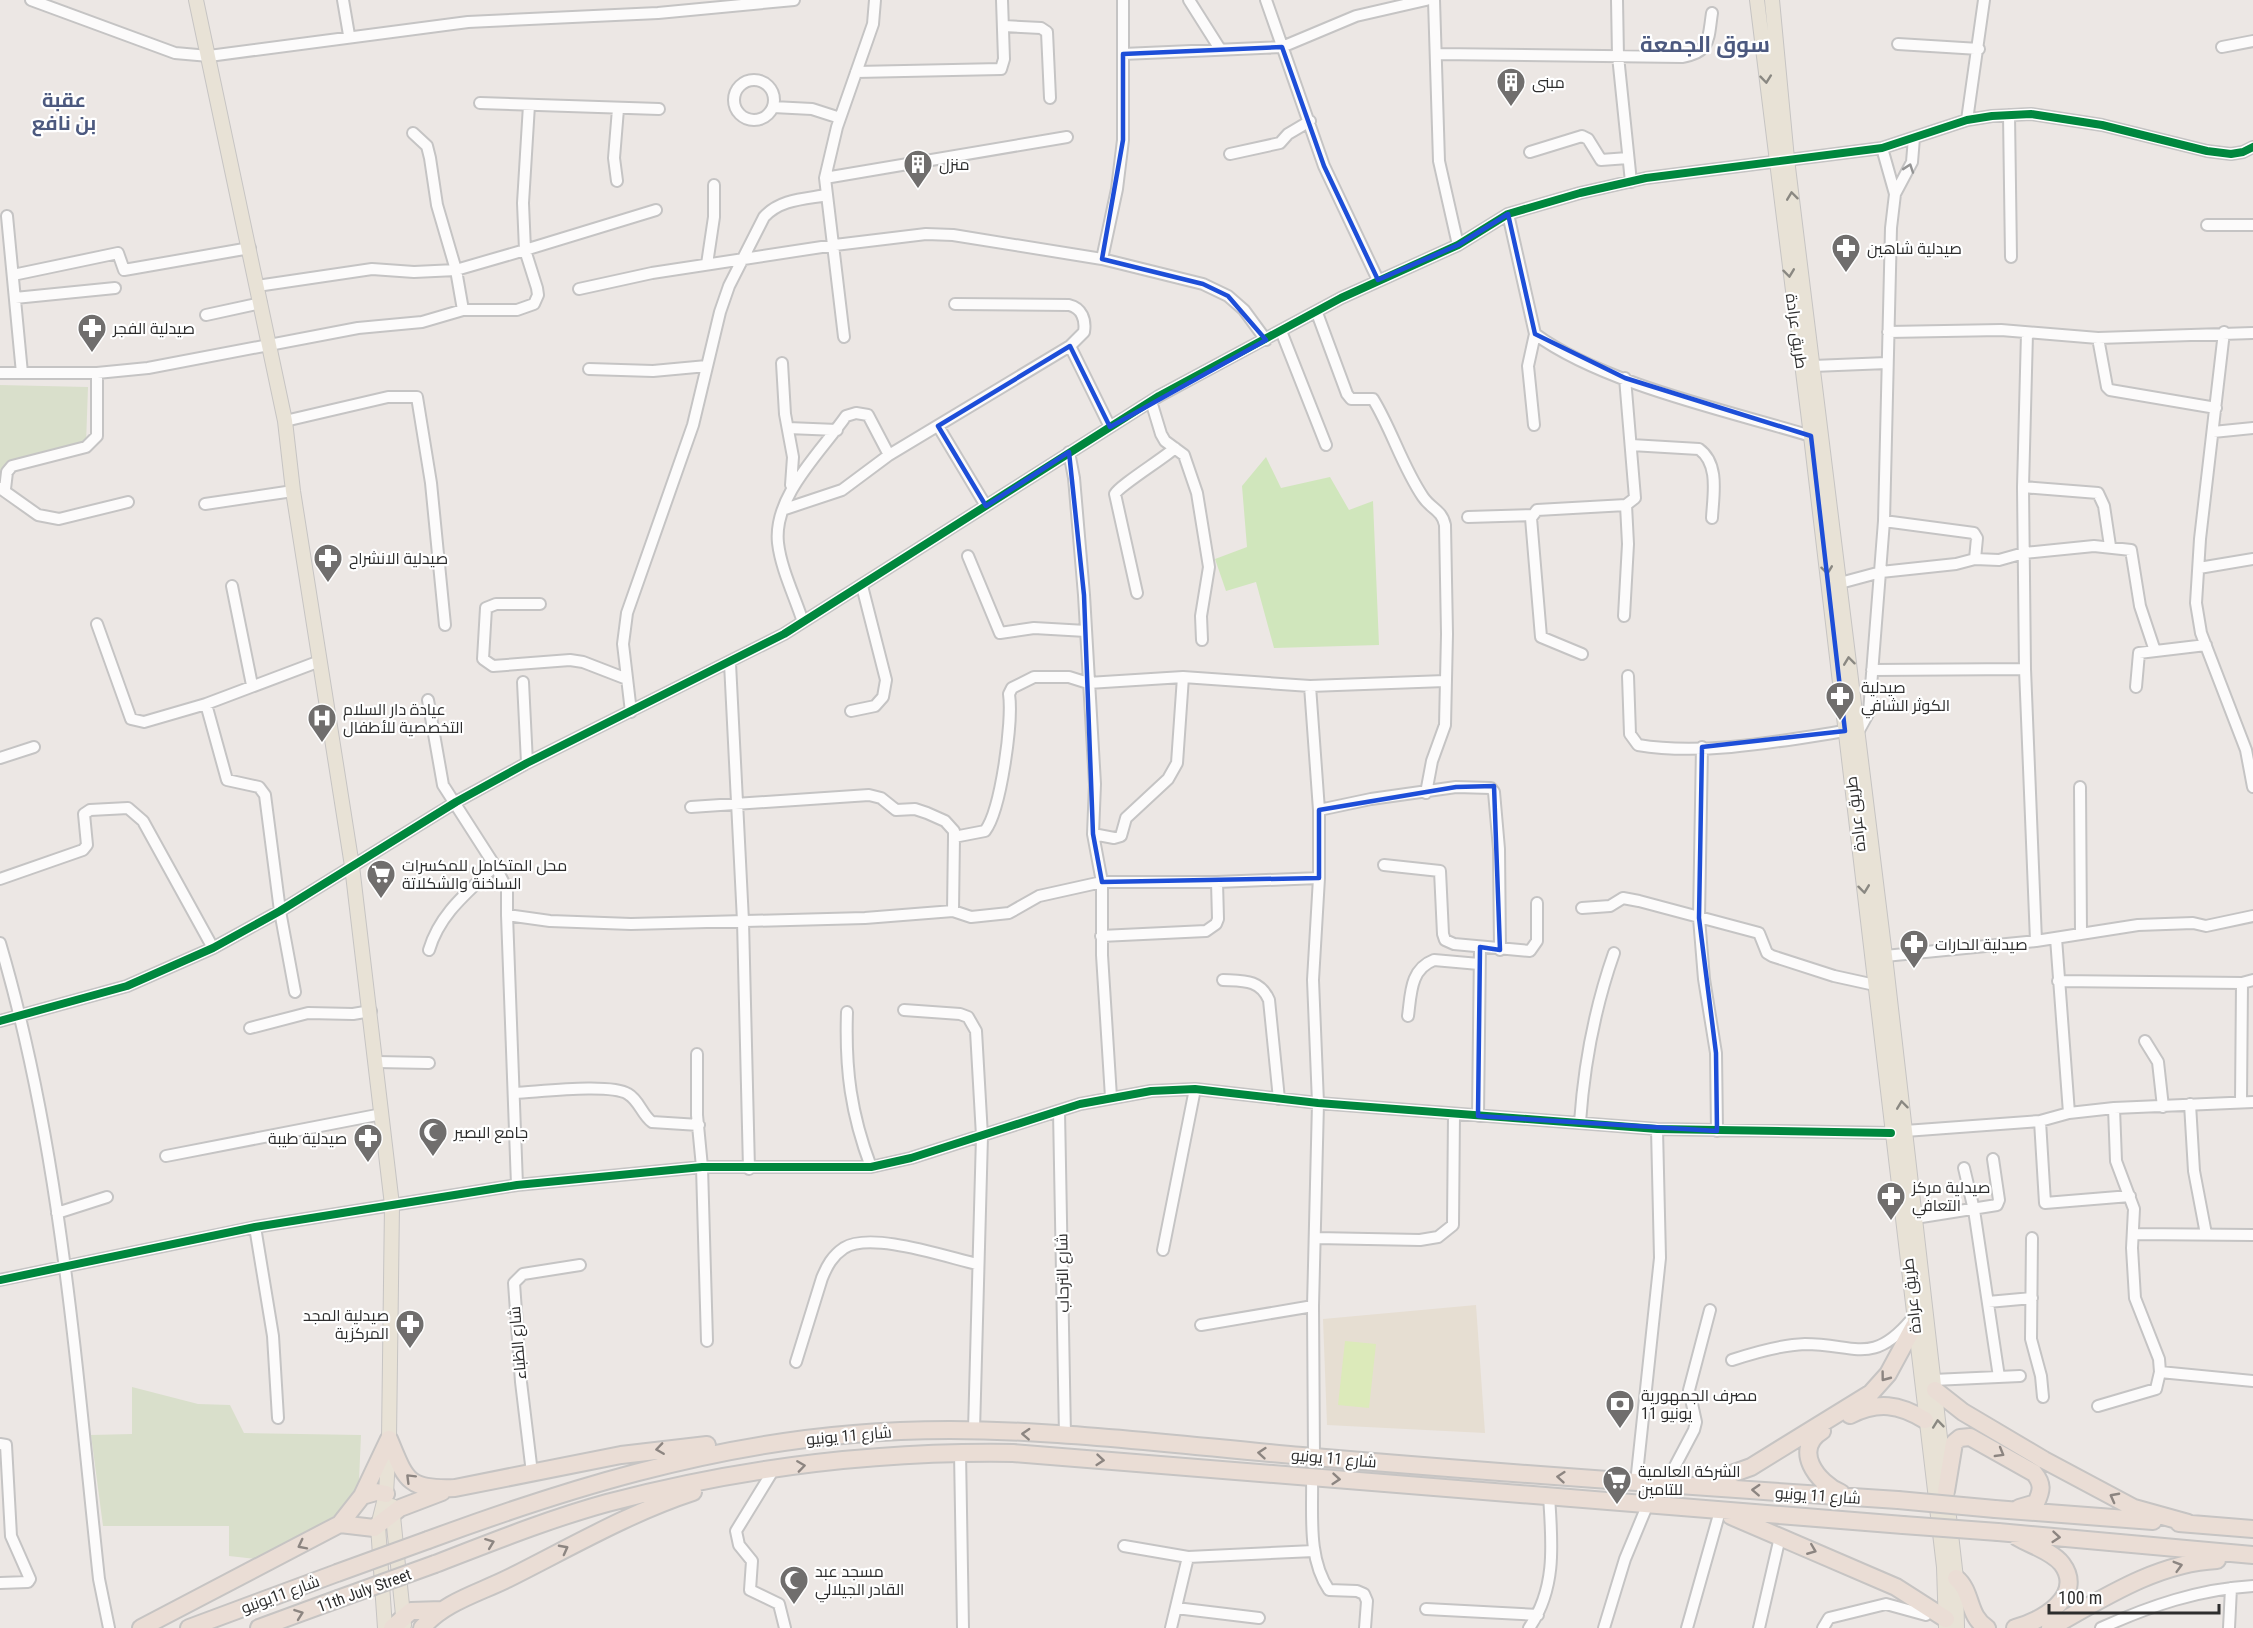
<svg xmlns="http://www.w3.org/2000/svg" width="2253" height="1628" viewBox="0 0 2253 1628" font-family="'Roboto Condensed',Cairo,sans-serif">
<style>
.education{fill:#e6ded2}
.green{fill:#d0e6bc}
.cemetery{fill:#d9dfcb}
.pitch{fill:#dceaba}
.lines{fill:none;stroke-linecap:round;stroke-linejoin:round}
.minor-casing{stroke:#c5c4c4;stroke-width:14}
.major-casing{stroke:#c6c4c3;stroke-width:16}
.highway-casing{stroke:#c6c4c3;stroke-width:20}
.minor{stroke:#fcfbfb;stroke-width:10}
.major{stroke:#e8e2d6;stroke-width:14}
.highway{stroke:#eaddd5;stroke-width:16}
.highway-bridge-casing{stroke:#c6c4c3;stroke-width:20;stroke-linecap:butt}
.highway-bridge{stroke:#eaddd5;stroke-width:16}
.cycleway-casing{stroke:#fff;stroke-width:11}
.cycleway{stroke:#00873e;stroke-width:8}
.oneway{stroke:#8a8882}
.oneway2{stroke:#949494}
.oneway3{stroke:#8c8581}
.marked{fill:none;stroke:#1d4ed8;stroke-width:4.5;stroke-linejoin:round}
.labels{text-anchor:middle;stroke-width:4.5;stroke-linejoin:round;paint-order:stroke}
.poi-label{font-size:16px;fill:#2d2d2d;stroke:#fff;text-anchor:start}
.street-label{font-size:16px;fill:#2d2d2d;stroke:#fff}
.quarter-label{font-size:20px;font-weight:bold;fill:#4c597f;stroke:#fff}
.district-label{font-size:22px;font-weight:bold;fill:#4c597f;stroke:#fff}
</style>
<rect width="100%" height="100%" fill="#ece7e4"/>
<path class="education" d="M1476 1305 1485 1433 1327 1425 1323 1319Z"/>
<path class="green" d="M1266 457 1281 488 1330 477 1349 510 1373 501 1379 645 1274 648 1256 582 1226 591 1215 559 1247 547 1242 486Z"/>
<path class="cemetery" d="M0 385 88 387 86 444 10 464 0 480Z
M132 1387 198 1404 230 1405 244 1433 361 1435 359 1480 354 1499 323 1525 256 1559 229 1556V1526H103L91 1435 132 1434Z"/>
<path class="pitch" d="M1345 1341 1376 1344 1369 1408 1338 1405Z"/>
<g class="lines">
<g class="minor-casing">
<path id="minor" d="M31 0 175 53 209 56 468 22 658 13 794 0
M343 0 349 35
M1189 0 1220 49
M1266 0 1324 166 1378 280
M1434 0 1439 161 1458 245
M1617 0 1618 56 1631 182
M1004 26 1041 28 1047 32 1050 98
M1898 44 1979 49
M2222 47 2253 41
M1123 54 1282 47 1356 16 1426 0
M1437 54 1682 57C1711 52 1708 39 1712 13
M856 72 1001 69 1004 59 1002 0
M734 100a20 20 0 1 1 40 0a20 20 0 1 1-40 0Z
M480 103 659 109
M529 105 523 203 525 250 656 210
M773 107 812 109 840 118
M2009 115 2011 257
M1967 120 1984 0
M413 133 427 146 430 158 437 205 456 270 463 310
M1882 148 1895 194
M1530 152 1582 136 1588 139 1601 160 1628 158
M1230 154 1280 143 1288 134 1310 121
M825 178 1067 137
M617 181 614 158 618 109
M1508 214 1535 334C1603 384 1729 411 1811 436
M7 216 22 373
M2207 225H2253
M1102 259 1117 189 1123 140V0
M707 264 714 217V185
M13 275 118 253 124 270 250 248
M579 289 652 273 835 245 926 234 953 235 1102 259 1203 284 1228 296 1244 310 1266 340
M15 298 115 288
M1317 313 1347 394 1351 399H1373C1392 430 1402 466 1423 497 1431 509 1442 510 1445 525L1447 634 1445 725 1432 761 1426 793
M206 315 261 303
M1281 331 1326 445
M1888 332 2001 330 2098 338 2253 333
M2224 332 2200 539 2196 603 2201 633 2246 750 2253 787
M2027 333 2023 487 2025 669 2036 941
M844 337 825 178 837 127 873 24 875 0
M2098 338 2107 387 2110 390 2216 408
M1070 346 1110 427
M782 363 785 414 793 457 791 485
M1813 366 1887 363
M589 369 653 371 707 366
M0 373H97L148 368 358 328 422 322 463 310H517L534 304 538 295 537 288 525 250 456 270 414 272 372 269 257 286
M1151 401 1161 434 1165 441 1184 455 1197 493 1209 567 1201 616 1202 640
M285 421 388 397H417L431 483 445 625
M1534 425 1528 366 1535 334
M938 426 986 506
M788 428 837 430
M2213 432 2253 428
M1631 445 1699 449C1720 464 1713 496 1712 518
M1069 452 1074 478 1084 595 1095 784 1093 834 1102 882V955L1111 1097
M2023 487 2098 493 2104 506 2110 546
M0 488 38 515 59 519 128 502
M5 489 7 472 12 466 86 447 97 436V373
M205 504 293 491
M785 509 842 490 889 455 1070 346 1084 332C1086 320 1082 308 1069 305L955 304
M1468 517 1532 515
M1884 521 1974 533 1977 538 1975 559
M968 556 1000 633 1034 628 1086 631
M2199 568 2253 559
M1840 583 1881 572 1956 564 1975 559 1999 560 2024 553 2094 546 2131 550 2140 606 2155 651
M232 586 252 685
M1137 593 1115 494C1119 486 1164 458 1175 448
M540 604H496L486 608 483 659 493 666 570 660 583 662 627 679
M1624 616 1628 544 1626 505 1635 498 1625 378
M803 622C795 597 781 569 778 543 773 496 821 452 846 416L856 413 868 415 889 455
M97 624 131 719 144 722 206 704 320 661
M1582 654 1541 637 1531 518 1537 510 1626 505
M730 663 743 921 749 1169
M1872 670 2025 669
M1628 676 1630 734 1638 745C1703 756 1781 741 1845 731
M523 682 527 763
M1310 686 1319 810V878L1313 980 1318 1103 1313 1306 1314 1457
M2136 687 2139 653 2206 645
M428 700 443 785 495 866 507 889V915L550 921 631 924 865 918 953 911 971 917 1009 913 1039 896 1102 882H1217L1319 878
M206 704 227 780 259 787 265 795 280 911 295 992
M851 711 875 706 883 697 886 680 862 586
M631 712 623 644 627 613 693 425 720 312 729 286 764 217C780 199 805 199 827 195
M1857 734 1869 712 1884 521 1891 228 1895 194 1912 162 1914 138
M1702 747 1699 918 1704 979 1716 1053 1717 1131
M0 758 34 747
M2080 787 2081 934
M691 807 869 795 881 798 896 810 915 809 927 813 945 821 954 831V837
M1319 810 1371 799 1456 787 1491 788 1494 792 1499 849 1500 950
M1093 834 1114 838 1121 836 1126 818 1168 779 1177 763 1183 677
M1384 865 1440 871 1443 934 1445 940 1454 944 1530 951 1537 941V903
M0 879 83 850 87 845 84 814 90 810 128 808 143 821 213 948
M1582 908 1610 906 1623 898 1639 901 1759 933 1767 953 1772 956 1834 976 1875 985
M953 911 954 837 985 831C1001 810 1013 721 1009 694L1012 688 1034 677H1069L1088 683 1183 677 1310 686 1445 681
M507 915 517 1185
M1101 936 1206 931 1216 924 1218 919 1217 882
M2056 938 2069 1113
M0 943C61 1149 76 1367 99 1579L109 1628
M429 950C440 913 468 892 495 866
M1885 956 2036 941 2138 925 2193 923 2206 926 2253 916
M1223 980C1243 981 1260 979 1269 1000L1279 1099
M2058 981 2242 983
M904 1010 960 1014 968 1017 976 1031 982 1136 974 1431
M847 1012C845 1070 851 1114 871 1167
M1408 1016C1411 994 1410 969 1434 960L1479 964
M0 1021 127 986 213 948 280 911 456 802 527 763 784 634 1159 396 1341 298 1458 245 1508 214 1580 193 1646 178 1882 148 1967 120 1992 116 2031 114 2102 125 2207 151 2231 154 2243 152 2253 147
M250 1028 308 1013 353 1014 371 1011
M2145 1041 2158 1062 2163 1107
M697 1054V1115L702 1167 707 1341
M377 1062 429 1063
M515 1093C539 1092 610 1083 628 1094 639 1100 642 1115 652 1122L699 1125
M2241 1101 2242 983 2253 980
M2190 1104 2194 1171 2206 1234
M1059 1111 1065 1436
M1478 1116 1480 947
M2040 1121 2045 1203 2130 1196
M1580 1122C1584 1066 1595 1007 1614 953
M1905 1131 2040 1121 2069 1113 2114 1108 2253 1102
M166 1156 382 1114
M1964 1168 1974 1210 1999 1377
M57 1213 107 1197
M1915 1218 1997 1205 1999 1200 1993 1159
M255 1227 273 1336 278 1418
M2133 1234 2253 1235
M1316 1238 1420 1240 1438 1237 1453 1225 1454 1114
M2032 1238 2031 1339 2041 1376 2043 1397
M1163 1250 1195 1089
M0 1280 255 1227 517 1185 702 1167H871L911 1158 1080 1104 1151 1091 1195 1089 1318 1103 1657 1129 1891 1133
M1988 1302 2032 1298
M1201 1325 1313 1306
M1732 1360C1756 1352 1780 1345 1805 1344 1855 1344 1872 1366 1911 1320
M796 1362 822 1278C827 1266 832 1256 844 1248 871 1231 946 1257 977 1264
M2160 1372 2253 1381
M1933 1380 2020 1376
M2098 1406 2156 1389 2160 1372 2159 1359 2135 1298 2132 1248 2134 1209 2116 1161 2114 1108
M0 1444 6 1445 11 1536 30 1579 28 1582 0 1583
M960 1452 963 1628
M774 1469 736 1531 739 1545 752 1561 750 1590 779 1604 785 1628
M532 1473 521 1382 514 1283 523 1274 580 1265
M1312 1477C1313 1513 1307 1558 1329 1590L1357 1591 1364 1594 1367 1601 1365 1628
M1636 1483 1660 1258 1657 1129
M1665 1485 1694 1430 1696 1422 1689 1390 1710 1310
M1124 1546 1188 1557 1171 1628
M1188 1557 1314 1551
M1176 1608 1259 1618
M1426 1609 1538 1615
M1529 1628C1557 1588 1552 1542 1549 1496
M1604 1628 1625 1559 1647 1506
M1687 1628 1720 1511
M1759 1628 1780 1537
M1823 1628 1829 1618 1886 1604 1926 1615 1924 1605
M2101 1628C2150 1606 2199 1589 2253 1586
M2229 1628 2231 1588"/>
</g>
<g class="major-casing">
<path id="major" d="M196 0 285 421 293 491 352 866 392 1205 389 1439 386 1494 378 1526 385 1628
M1757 0 1811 436 1944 1567 1946 1628
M1772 0 1787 159 1885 956 1956 1578 1957 1628
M392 1506 404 1625"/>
</g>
<g class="highway-casing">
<path id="highway" d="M1935 1390 1963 1412 2044 1460 2134 1508 2188 1523
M1850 1415C1878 1401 1899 1404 1925 1420
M1822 1431C1792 1449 1817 1483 1841 1493
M389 1439C406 1480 407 1490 455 1488L621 1455 707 1445
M1706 1483 1751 1467 1871 1393 1888 1374 1914 1326
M1946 1491 1954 1443 1960 1438 1970 1437 2034 1473C2043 1484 2042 1490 2036 1503L2019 1508
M362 1496 376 1492 386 1494
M1995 1509 2153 1521
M1731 1516 1896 1587 1946 1619
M2179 1523 2253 1529
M340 1524 374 1528 400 1508 442 1492
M1998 1532 2253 1555
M428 1540C566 1489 706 1446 854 1434 1002 1421 1154 1443 1302 1456 1500 1473 1699 1487 1898 1500
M435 1564C492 1542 549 1519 607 1503 739 1468 877 1451 1013 1453L1903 1525
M1956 1578C1973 1592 1967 1616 1987 1628
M141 1628 340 1524 362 1496 389 1439
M189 1628 337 1573
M259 1628 338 1599
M392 1628 411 1611 442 1610
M422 1628C444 1602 479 1593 509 1578 569 1548 629 1513 693 1492
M2015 1628C2040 1622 2086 1596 2062 1564 2052 1551 2030 1545 2017 1537
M2050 1628C2102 1599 2156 1563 2217 1560"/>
</g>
<use href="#minor" class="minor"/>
<use href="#major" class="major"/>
<use href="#highway" class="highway"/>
<g class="highway-bridge-casing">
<path id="highway-bridge" d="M1898 1500 1995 1509
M1903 1525 1998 1532
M337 1573 428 1540
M338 1599 435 1564"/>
</g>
<use href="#highway-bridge" class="highway-bridge"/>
<g class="cycleway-casing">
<path id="cycleway" d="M0 1021 127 986 213 948 280 911 456 802 527 763 784 634 1159 396 1341 298 1458 245 1508 214 1580 193 1646 178 1882 148 1967 120 1992 116 2031 114 2102 125 2207 151 2231 154 2243 152 2253 147
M0 1280 255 1227 517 1185 702 1167H871L911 1158 1080 1104 1151 1091 1195 1089 1318 1103 1657 1129 1891 1133"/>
</g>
<use href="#cycleway" class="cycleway"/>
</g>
<defs><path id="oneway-chevron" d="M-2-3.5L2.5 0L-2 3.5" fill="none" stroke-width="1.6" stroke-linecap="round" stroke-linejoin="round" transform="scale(1.5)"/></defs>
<g class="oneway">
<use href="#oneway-chevron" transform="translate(1766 79) rotate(84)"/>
<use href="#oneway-chevron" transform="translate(1792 196) rotate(-97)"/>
<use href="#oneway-chevron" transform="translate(1789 273) rotate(83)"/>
<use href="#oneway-chevron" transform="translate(1827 570) rotate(83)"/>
<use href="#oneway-chevron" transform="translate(1849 661) rotate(-97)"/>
<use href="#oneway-chevron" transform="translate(1864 889) rotate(83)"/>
<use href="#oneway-chevron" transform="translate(1902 1105) rotate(-97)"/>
<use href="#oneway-chevron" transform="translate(1938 1424) rotate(-96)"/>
</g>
<use class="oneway2" href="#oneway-chevron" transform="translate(1909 168) rotate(-71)"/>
<g class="oneway3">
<use href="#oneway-chevron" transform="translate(1885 1377) rotate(127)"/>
<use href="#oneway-chevron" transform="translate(1026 1434) rotate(-177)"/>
<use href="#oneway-chevron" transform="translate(660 1449) rotate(172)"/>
<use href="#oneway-chevron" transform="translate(1262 1453) rotate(-175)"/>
<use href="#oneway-chevron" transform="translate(2000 1453) rotate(30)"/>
<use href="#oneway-chevron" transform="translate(1100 1460) rotate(5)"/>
<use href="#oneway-chevron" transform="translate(801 1466) rotate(-8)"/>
<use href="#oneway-chevron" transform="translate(1561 1477) rotate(-175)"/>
<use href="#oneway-chevron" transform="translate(410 1478) rotate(-135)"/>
<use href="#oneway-chevron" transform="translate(1336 1479) rotate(5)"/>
<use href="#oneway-chevron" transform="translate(1756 1490) rotate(-177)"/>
<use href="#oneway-chevron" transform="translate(2114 1497) rotate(-152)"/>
<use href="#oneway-chevron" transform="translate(2056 1537) rotate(5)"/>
<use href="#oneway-chevron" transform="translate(490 1543) rotate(-21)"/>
<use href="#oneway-chevron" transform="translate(302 1545) rotate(153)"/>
<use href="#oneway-chevron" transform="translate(564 1549) rotate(-28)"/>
<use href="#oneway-chevron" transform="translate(1812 1550) rotate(22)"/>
<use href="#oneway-chevron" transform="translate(2178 1566) rotate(-16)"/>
<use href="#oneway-chevron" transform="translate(299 1614) rotate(-20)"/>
</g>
<path class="marked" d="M1282 47 1324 166 1378 280 1458 245 1508 214 1535 334 1625 378 1811 436 1845 731 1702 747 1699 918 1716 1053 1717 1131 1478 1116 1480 947 1500 950 1494 786 1456 787 1319 810V878L1102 882 1093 834 1084 595 1069 452 986 506 938 426 1070 346 1110 427 1266 340 1228 296 1203 284 1102 259 1123 140V54Z"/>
<defs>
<g id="building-pin" transform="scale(1.5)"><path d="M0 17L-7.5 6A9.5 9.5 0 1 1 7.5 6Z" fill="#706e6d" stroke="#fff"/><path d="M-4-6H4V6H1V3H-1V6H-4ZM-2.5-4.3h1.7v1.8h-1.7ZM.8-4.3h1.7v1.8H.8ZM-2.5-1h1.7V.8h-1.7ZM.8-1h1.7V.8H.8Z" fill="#fff"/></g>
<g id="pharmacy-pin" transform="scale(1.5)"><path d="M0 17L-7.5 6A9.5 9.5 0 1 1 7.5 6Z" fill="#706e6d" stroke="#fff"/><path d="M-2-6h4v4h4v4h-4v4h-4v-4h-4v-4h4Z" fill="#fff"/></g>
<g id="hospital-pin" transform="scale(1.5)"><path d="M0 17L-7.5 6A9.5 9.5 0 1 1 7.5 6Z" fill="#706e6d" stroke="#fff"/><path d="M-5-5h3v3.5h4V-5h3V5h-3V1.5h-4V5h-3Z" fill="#fff"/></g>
<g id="supermarket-pin" transform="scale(1.5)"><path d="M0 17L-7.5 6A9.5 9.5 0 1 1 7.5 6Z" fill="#706e6d" stroke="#fff"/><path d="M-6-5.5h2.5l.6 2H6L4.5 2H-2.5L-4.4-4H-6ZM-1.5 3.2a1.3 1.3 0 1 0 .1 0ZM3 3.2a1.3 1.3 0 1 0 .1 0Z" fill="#fff"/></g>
<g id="mosque-pin" transform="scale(1.5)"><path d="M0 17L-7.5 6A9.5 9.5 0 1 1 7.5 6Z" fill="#706e6d" stroke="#fff"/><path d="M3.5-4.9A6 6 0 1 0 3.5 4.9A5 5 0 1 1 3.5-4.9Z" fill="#fff"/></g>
<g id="bank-pin" transform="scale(1.5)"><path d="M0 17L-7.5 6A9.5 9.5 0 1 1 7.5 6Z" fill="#706e6d" stroke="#fff"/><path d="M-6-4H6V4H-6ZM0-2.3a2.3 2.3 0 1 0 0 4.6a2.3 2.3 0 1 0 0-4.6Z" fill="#fff"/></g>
</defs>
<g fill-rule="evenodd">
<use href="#building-pin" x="1511" y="82"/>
<use href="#building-pin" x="918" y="164"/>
<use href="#pharmacy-pin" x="1846" y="248"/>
<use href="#pharmacy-pin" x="92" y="328"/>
<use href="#pharmacy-pin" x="328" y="558"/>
<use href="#pharmacy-pin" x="1840" y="696"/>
<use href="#hospital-pin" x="322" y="718"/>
<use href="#supermarket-pin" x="381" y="874"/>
<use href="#pharmacy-pin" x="1914" y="944"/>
<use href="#mosque-pin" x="433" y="1132"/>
<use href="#pharmacy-pin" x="368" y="1138"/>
<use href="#pharmacy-pin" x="1891" y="1196"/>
<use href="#pharmacy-pin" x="410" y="1324"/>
<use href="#bank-pin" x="1620" y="1404"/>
<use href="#supermarket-pin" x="1617" y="1480"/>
<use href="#mosque-pin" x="794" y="1580"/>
</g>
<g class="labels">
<g class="poi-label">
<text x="1532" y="88">مبنى</text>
<text x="939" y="170">منزل</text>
<text x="1867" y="254">صيدلية شاهين</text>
<text x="113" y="334">صيدلية الفجر</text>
<text x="349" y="564">صيدلية الانشراح</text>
<text x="1861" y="693">صيدلية<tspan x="1861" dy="18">الكوثر الشافي</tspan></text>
<text x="343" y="715">عيادة دار السلام<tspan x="343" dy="18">التخصصية للأطفال</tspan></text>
<text x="402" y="871">محل المتكامل للمكسرات<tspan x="402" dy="18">الساخنة والشكلاتة</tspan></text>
<text x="1935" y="950">صيدلية الحارات</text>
<text x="454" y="1138">جامع البصير</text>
<text x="347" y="1144" text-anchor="end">صيدلية طيبة</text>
<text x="1912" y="1193">صيدلية مركز<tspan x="1912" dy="18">التعافي</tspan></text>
<text x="389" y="1321" text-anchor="end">صيدلية المجد<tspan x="389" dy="18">المركزية</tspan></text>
<text x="1641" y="1401">مصرف الجمهورية<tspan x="1641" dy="18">11 يونيو</tspan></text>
<text x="1638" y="1477">الشركة العالمية<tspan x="1638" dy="18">للتامين</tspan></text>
<text x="815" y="1577">مسجد عبد<tspan x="815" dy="18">القادر الجيلالي</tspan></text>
</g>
<g class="street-label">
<text transform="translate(1797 331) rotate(82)" y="6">طريق عرادة</text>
<text transform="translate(1855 814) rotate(-97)" y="6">طريق عرادة</text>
<text transform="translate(1062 1273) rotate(-91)" y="6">شارع الترحاب</text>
<text transform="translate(1911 1296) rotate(-96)" y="6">طريق عرادة</text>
<text transform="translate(517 1343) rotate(-95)" y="6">شارع الظباء</text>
<text transform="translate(849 1435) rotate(-5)" y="6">شارع 11 يونيو</text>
<text transform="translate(1334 1458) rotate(5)" y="6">شارع 11 يونيو</text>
<text transform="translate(1818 1495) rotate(4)" y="6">شارع 11 يونيو</text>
<text transform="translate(364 1590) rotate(-20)" y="6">11th July Street</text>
<text transform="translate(280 1594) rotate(-20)" y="6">شارع 11يونيو</text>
</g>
<g class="quarter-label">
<text x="64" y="107">عقبة<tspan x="64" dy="23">بن نافع</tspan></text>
</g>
<g class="district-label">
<text x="1705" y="52">سوق الجمعة</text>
</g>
</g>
<path d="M2049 1604v9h170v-9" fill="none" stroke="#2d2d2d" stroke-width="3"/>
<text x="2058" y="1604" font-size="18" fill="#2d2d2d" stroke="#ffffff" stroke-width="4.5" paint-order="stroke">100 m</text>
</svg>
